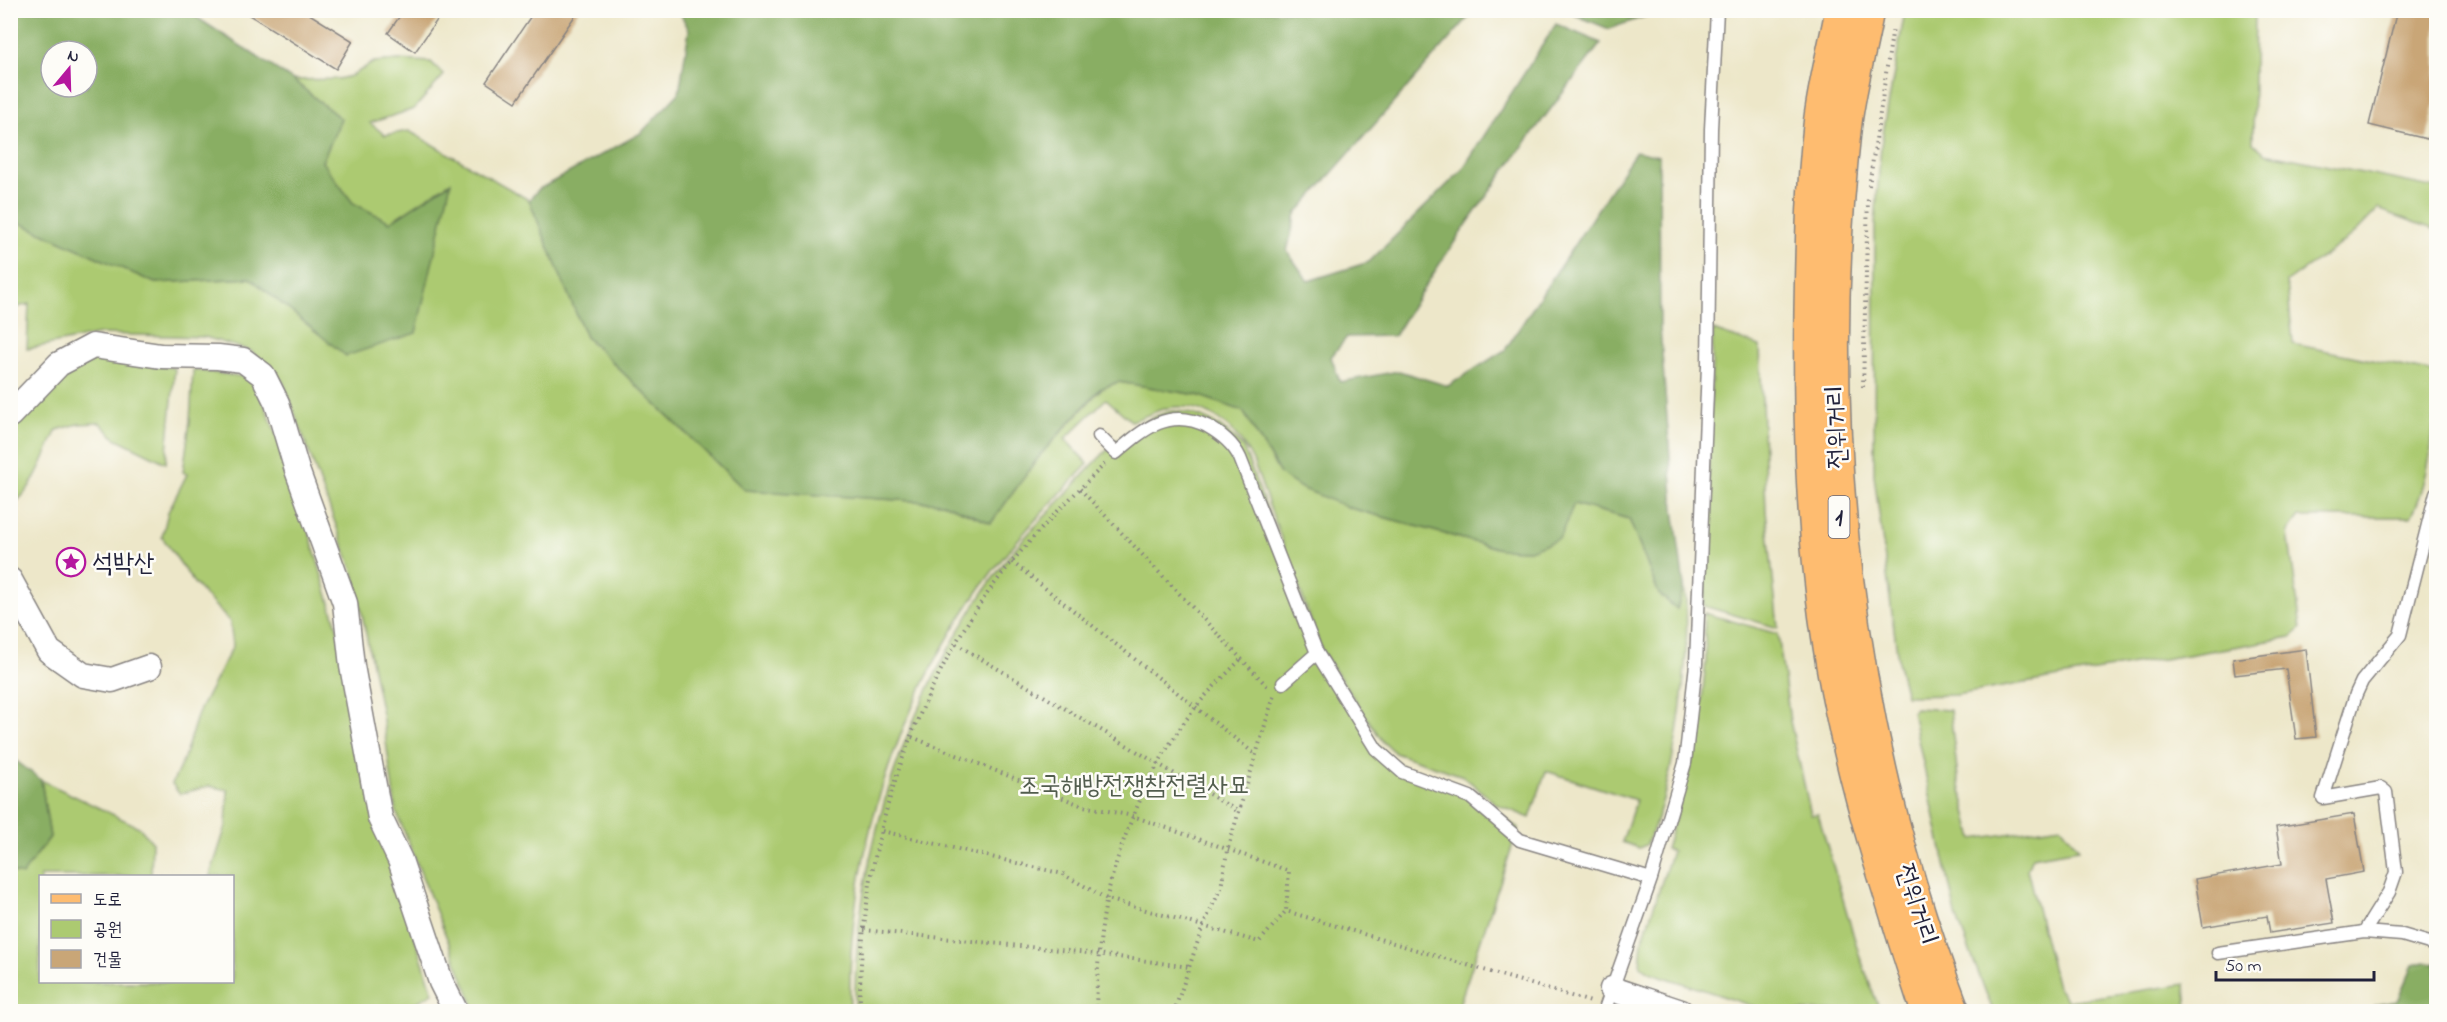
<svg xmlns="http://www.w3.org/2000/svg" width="2447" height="1022" viewBox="0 0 2447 1022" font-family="'Indie Flower','Poor Story',sans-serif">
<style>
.green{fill:#acca71;stroke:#677656;stroke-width:1.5}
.forest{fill:#89ae63;stroke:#56684f;stroke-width:1.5;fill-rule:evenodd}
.building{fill:#c9a677}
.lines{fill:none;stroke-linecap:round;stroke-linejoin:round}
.lane-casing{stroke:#888482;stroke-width:15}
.street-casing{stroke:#888482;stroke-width:27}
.primary-casing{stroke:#888482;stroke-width:36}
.path{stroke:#888482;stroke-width:4;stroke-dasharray:1.5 4.5;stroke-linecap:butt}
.lane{stroke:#fff;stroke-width:12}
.street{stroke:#fff;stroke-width:24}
.primary{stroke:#febc70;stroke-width:33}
.labels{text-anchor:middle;stroke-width:5;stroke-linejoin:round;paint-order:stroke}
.shield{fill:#fdfcf7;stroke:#646373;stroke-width:1.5}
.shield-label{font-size:24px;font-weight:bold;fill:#22223b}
.street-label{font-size:26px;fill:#22223b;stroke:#fdfcf7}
.poi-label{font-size:26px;fill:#22223b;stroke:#fdfcf7;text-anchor:start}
.park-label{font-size:26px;fill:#525d4e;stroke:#fdfcf7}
</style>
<rect width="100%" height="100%" fill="#fdfcf7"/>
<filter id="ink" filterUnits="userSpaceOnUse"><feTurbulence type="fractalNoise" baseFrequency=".0167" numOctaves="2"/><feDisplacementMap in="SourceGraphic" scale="12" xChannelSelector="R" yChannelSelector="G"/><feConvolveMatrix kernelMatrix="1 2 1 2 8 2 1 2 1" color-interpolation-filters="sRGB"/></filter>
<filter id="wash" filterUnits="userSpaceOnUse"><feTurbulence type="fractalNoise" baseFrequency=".008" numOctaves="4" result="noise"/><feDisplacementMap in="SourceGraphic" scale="24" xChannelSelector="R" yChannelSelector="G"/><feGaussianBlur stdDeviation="1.35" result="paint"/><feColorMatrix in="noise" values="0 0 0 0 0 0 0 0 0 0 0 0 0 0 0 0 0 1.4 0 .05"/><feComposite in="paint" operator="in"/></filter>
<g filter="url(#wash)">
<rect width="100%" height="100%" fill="#ede7c9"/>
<path class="green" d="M1905 11H2255L2253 143 2265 153 2436 188V230L2378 209 2353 235 2287 282 2293 344 2430 372 2436 377C2436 420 2431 479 2411 517H2299L2288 532 2301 629 2291 637 1956 695 1906 696 1899 668 1874 475 1875 224 1881 145Z
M399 60 431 62 444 75 414 109 370 123 385 135 409 131 529 200 586 337 745 490 943 503 991 523 1041 454 1101 389 1118 382 1197 395 1243 411 1280 474 1350 508 1500 549 1529 550 1574 504 1629 519 1659 594 1677 609 1684 586C1694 643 1674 794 1646 845L1639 848 1622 842 1636 800 1546 771 1530 818 1496 804 1463 776 1395 753 1383 742 1322 651 1253 461C1237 429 1207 400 1167 408 1154 411 1143 418 1131 421L1106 399 1065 439 1088 464C1051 503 1014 541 983 584 895 707 846 861 850 1011H476L396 811 382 714 354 574 283 382 251 351 205 337 100 334 27 349 29 304 11 309V219L155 283 250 278 346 355 450 183 390 222 353 203 322 162 341 119 293 80 338 79 351 76 374 62Z
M1713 330 1760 346 1766 510 1778 628 1704 606Z
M91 358 175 368 166 463 115 438 100 423 78 424 57 430C45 452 33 494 11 505V429L63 370Z
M193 370 254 378 293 477 337 627 388 854 433 993 400 1012H11V872L22 874 50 837 41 780 139 827 152 842 151 876H40V982H232V876H210L226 826 228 790 209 786 180 794 172 784 184 758 198 713 233 646 230 622 194 583 162 537 168 512 187 474 183 472 190 421Z
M1173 411C1202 412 1223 426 1243 447L1320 651 1377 745 1403 767 1458 784 1475 792 1518 829 1457 1011 855 1012C853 846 910 688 1009 556 1026 534 1048 514 1067 493 1096 461 1129 420 1173 411Z
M1704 613 1778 634 1790 721 1811 815 1818 814 1859 954 1880 1011H1768L1652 973 1640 966 1642 942 1672 851 1666 849 1698 740 1706 660Z
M1915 708 1950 710 1958 778 1973 839 2061 826 2079 849 2032 857 2027 869 2057 987 2068 1001 2185 984 2187 1011H1993L1956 915 1912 712Z"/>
<path class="forest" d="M11 10 187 11 293 80 341 119 322 162 353 203 390 222 451 182 416 333 346 356 250 278 155 283 11 219ZM51 51H87V87H51Z
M679 11H1474L1296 214 1287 251 1308 281 1369 262 1462 170 1556 24 1601 43C1528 138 1456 233 1394 336L1347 337 1331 357 1340 382 1399 371 1448 386 1505 350 1636 151 1659 156 1660 327 1674 509 1684 586 1677 609 1659 594 1629 519 1574 504 1559 539 1529 550 1500 549 1350 508 1301 488 1280 474 1243 411 1197 395 1118 382 1100 389 1041 454 991 523 943 503 745 490 586 337 529 200 539 189 641 133 679 93 689 30Z
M1565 11H1661L1609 29Z
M11 757 41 780 50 837 22 875 11 872Z
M2425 962 2436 963V1011H2368L2375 1005 2397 1001 2413 965Z"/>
<g id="blocks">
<path class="building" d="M241 10H303L353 41 336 69Z
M404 10H444L415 52 388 33Z
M535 10H579L516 102 486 82Z
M2397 10H2436V99L2427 139 2369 125Z
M2306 649 2316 737 2296 739 2286 669 2235 675 2233 659Z
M2354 814 2364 872 2326 879 2334 923 2270 933 2267 916 2203 927 2195 879 2282 864 2276 827Z"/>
</g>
</g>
<g filter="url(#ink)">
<use href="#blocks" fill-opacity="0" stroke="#888482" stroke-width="1.5"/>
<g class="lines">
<g class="lane-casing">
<path id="lane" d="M1099 436 1116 453C1144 429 1169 407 1207 426 1221 434 1233 443 1240 458L1317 653 1376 749 1402 772 1470 797 1520 840 1651 879
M1283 683 1317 653
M2364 932 2389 892 2396 872 2386 792 2381 788 2323 798 2356 694 2362 681 2400 635 2436 493
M2218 953 2364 932 2402 935 2436 945
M1604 1012 1651 879 1685 763 1696 664 1708 366 1711 129 1717 10"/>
</g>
<g class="street-casing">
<path id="street" d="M10 415 59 364 93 346 161 356 218 357 243 360 263 375 277 403 297 470 345 603 352 666 380 818 400 860 441 982 456 1012
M10 580 49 651 83 675 112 680 149 667
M1612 989 1681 1012"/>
</g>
<g class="primary-casing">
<path id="primary" d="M1842 10C1835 49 1824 87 1820 126 1813 187 1812 249 1811 310 1809 444 1814 580 1842 712 1863 814 1896 912 1928 1012
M1867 10C1860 50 1848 91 1844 131 1812 428 1846 732 1953 1012"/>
</g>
<path class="path" d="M1869 186 1893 27
M1863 387 1868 196
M1080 489 1267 686
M1012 562 1256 755
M956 644 1239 812
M912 737 1083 806 1133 816 1289 871 1286 911 1591 1002
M882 831 1063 874 1107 899 1259 942 1286 911
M864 930 1098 954 1189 967
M860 1012C858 868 902 717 984 598 1019 549 1063 505 1106 463
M1096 1012C1097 974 1099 938 1106 902 1119 838 1155 757 1196 707 1209 690 1226 675 1240 660
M1174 1012 1203 926 1221 888 1227 851 1274 695"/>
<use href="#lane" class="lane"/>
<use href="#street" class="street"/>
<use href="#primary" class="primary"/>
</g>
</g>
<defs>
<g id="sight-ring" transform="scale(1.5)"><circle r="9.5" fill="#fdfcf7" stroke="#b5179e" stroke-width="1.5"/><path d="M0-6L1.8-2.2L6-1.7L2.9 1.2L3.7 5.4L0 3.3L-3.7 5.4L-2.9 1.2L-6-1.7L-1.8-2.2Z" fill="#b5179e"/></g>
</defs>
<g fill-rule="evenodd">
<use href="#sight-ring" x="71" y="562"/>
</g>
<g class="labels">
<rect class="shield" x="1828.5" y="496" width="21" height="42" rx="4.5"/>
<g class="shield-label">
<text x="1839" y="525">1</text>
</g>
<g class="street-label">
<text transform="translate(1835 427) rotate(-92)" y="9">전위거리</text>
<text transform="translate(1918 904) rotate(72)" y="9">전위거리</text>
</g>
<g class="poi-label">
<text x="92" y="571">석박산</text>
</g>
<g class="park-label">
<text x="1134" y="793">조국해방전쟁참전렬사묘</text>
</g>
</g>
<rect width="2447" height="1022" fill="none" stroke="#fdfcf7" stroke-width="36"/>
<rect x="39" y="875" width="195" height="108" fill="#fdfcf7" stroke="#a5a5ac" stroke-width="1.5"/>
<rect x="51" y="894" width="30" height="9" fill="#febc70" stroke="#a5a5ac" stroke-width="1.5"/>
<text x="93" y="905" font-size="18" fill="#22223b">도로</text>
<rect x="51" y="920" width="30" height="18" fill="#acca71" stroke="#a5a5ac" stroke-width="1.5"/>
<text x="93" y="935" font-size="18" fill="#22223b">공원</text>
<rect x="51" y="950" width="30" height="18" fill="#c9a677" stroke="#a5a5ac" stroke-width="1.5"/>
<text x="93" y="965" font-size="18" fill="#22223b">건물</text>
<g transform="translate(69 69) rotate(19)"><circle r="28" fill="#fdfcf7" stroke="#a5a5ac" stroke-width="1.5"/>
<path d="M0-4.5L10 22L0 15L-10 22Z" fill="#b5179e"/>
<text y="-9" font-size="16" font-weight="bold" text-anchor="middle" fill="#22223b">N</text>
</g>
<path d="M2216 971v9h158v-9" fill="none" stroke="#22223b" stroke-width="3"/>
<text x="2225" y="971" font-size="18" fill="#22223b" stroke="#fdfcf7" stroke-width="4.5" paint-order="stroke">50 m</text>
</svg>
